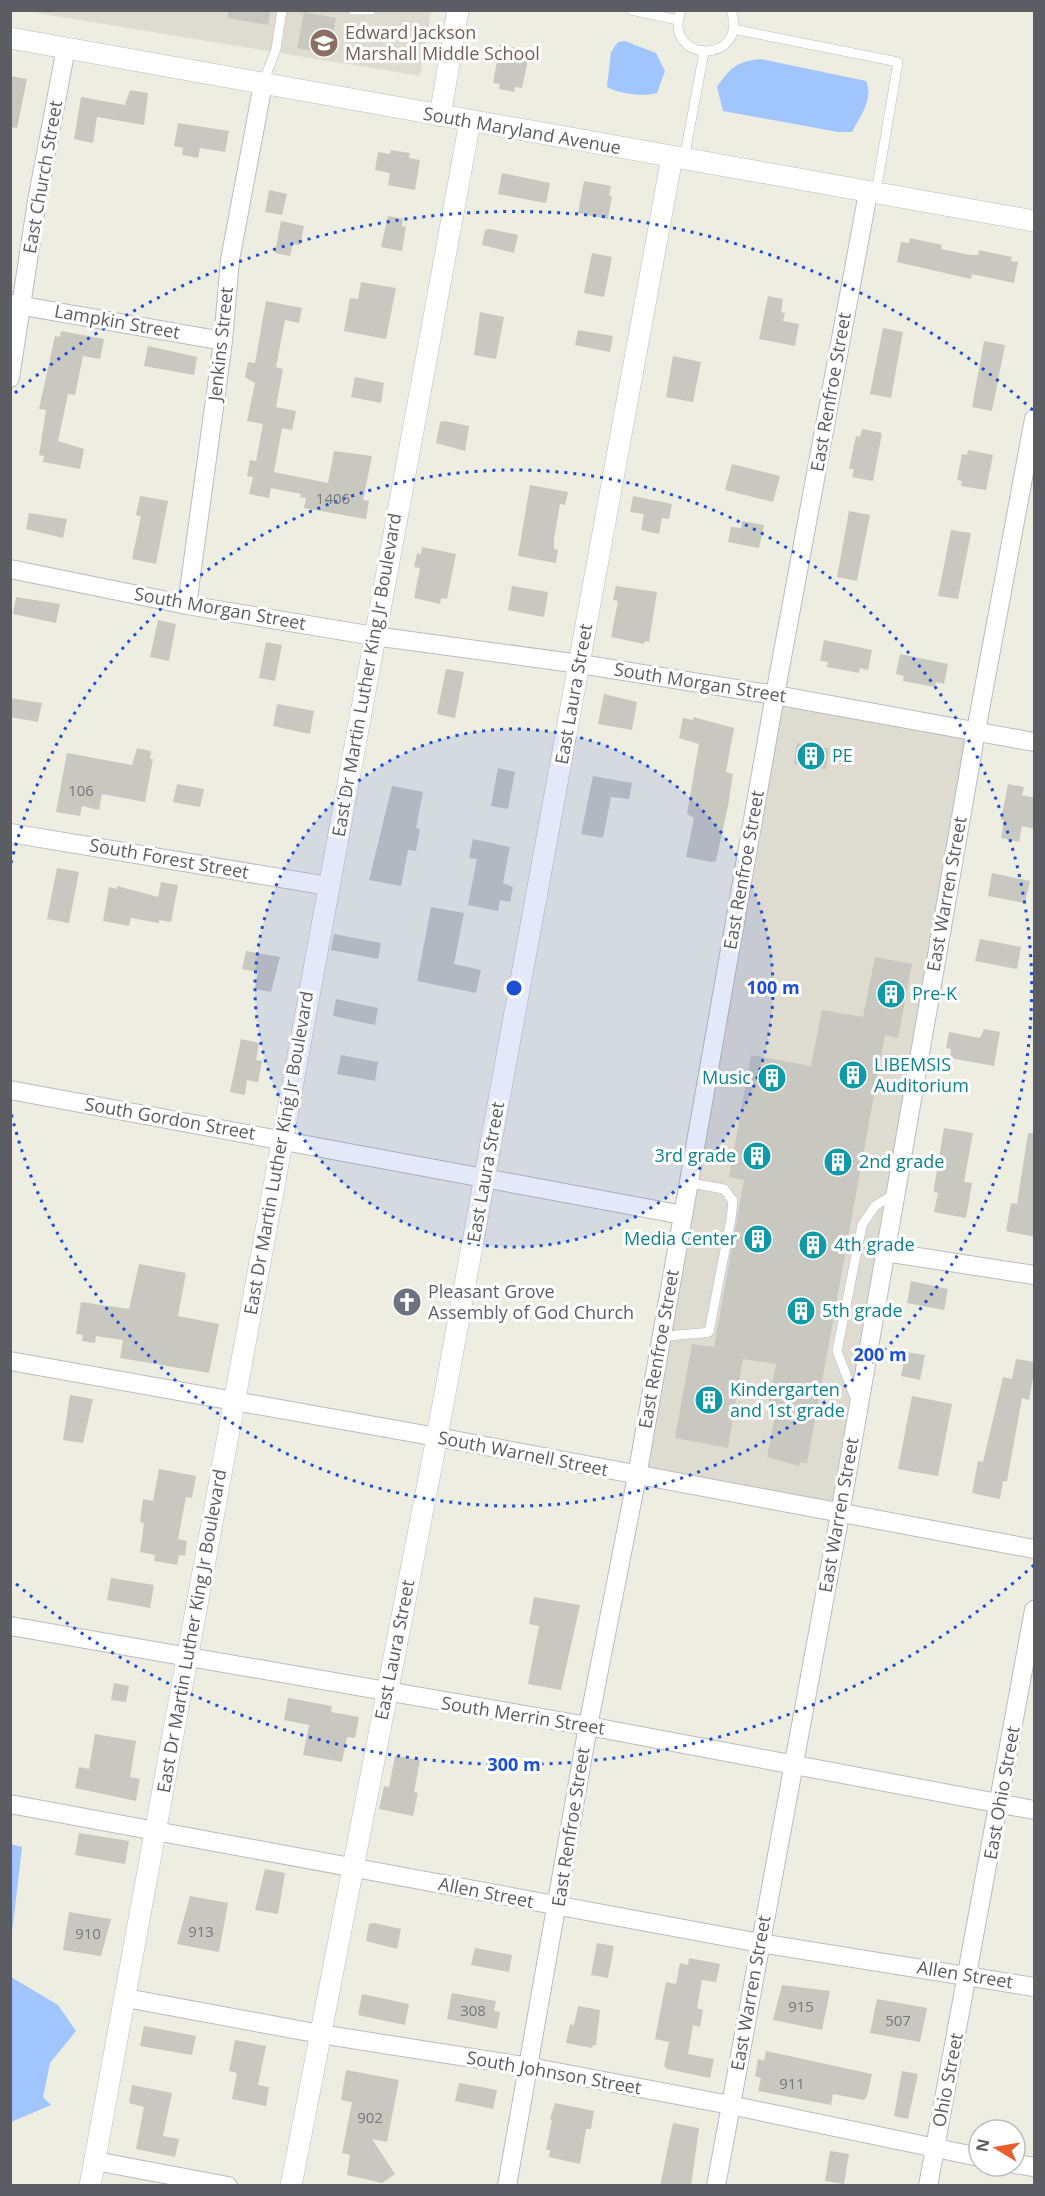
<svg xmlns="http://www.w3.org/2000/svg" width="1045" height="2196" viewBox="0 0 1045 2196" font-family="'Open Sans',sans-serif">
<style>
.education{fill:#dedcd0}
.water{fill:#a1c5ff}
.building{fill:#c8c7c0}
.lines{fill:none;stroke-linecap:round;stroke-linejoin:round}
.service-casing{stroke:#babbc1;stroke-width:10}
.minor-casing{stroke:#babbc1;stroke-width:20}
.tertiary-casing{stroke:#babbc1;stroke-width:22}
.service{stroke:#fff;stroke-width:9}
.minor{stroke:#fff;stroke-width:18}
.tertiary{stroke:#fff;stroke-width:21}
.ring{fill:none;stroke:#1d4ed8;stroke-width:3;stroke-dasharray:3 6}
.labels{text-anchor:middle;stroke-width:6;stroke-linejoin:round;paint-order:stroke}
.number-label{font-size:15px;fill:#76787a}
.education-label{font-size:18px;fill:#785e54;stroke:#fff;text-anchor:start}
.street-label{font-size:18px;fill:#5b5d63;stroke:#fff}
.culture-label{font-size:18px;fill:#0d838f;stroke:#fff;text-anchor:start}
.worship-label{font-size:18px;fill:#5b616d;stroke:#fff;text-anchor:start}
.centre{fill:#1d4ed8;stroke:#fff;stroke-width:3}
.ring-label{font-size:18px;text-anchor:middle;font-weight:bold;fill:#1d4ed8;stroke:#fff;stroke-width:6;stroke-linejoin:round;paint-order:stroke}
</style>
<rect width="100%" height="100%" fill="#eeede2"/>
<path class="education" d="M25 11H431L420 76Z
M775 695 976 731 840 1514 637 1476Z"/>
<path class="water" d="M625 41 656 53 665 71 657 93C643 97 620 94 607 87L611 52 618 42Z
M761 59 866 81C874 98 860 117 852 132H838L723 111 717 87C730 68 737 61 761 59Z
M11 1844 22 1847 11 1941 10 1844Z
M11 1977 58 2005 76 2031 50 2063 43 2097 51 2105 11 2122Z"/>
<path class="building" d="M228 10H271L268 25 228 18Z
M304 12 336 18 329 54 297 48Z
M500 45 530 51 522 88 515 87 514 92 499 89 500 84 493 83Z
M10 76 27 79 17 128 10 127Z
M130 90 148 93 144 125 97 117 93 143 74 139 81 97 125 105Z
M178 123 229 131 225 152 200 148 198 158 182 155 183 148 174 146Z
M391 150 410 153 409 158 420 160 415 190 388 185 390 173 375 170 378 152 390 154Z
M502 173 550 183 546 203 498 194Z
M584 181 611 186 609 196H612L608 219 578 213Z
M269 190 287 194 282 215 265 212Z
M388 216 403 219 402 226 406 227 402 251 381 247Z
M281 221 304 226 300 245 293 244 290 256 275 253Z
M490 229 518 235 514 253 482 245 485 230Z
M910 238 942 245 941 249 970 255H978L979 250 1012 257 1011 261 1018 262 1014 283 972 274 971 279 897 262 901 242 909 243Z
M592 253 612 257 604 297 584 293Z
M361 282 396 288 386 339 344 331 350 298 358 299Z
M768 296 783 299 781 312 785 313 783 321 799 324 795 346 759 339Z
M266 301 302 308 299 323 285 320 276 367 283 369 276 407 296 411 292 430 282 428 274 472 328 483 334 451 372 456 363 500 369 501 366 519 304 508 306 498 300 497 301 494 271 488 269 498 249 494 253 477 247 476 250 460 256 461 263 424 247 421 255 383 245 377 248 362 255 363Z
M480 312 504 317 496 359 474 355Z
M883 328 903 332 891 398 870 394Z
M578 330 613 336 610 352 575 345Z
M61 331 104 339 100 359 83 356 75 395 68 394 58 441 84 449 80 469 43 462 44 456 39 455 46 410 39 409 55 336 60 337Z
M984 341 1005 345 992 411 972 407Z
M148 346 197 357 194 375 144 366Z
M673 356 701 362 693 402 666 397Z
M355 377 384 383 381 403 351 397Z
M445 421 469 426 465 451 436 443 440 422Z
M862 429 882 433 873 481 852 477 854 469H849L856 436 860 437Z
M968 450 993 455 986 490 961 486 962 481 957 480 962 454 967 455Z
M732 464 780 476 773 502 725 490Z
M530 485 568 492 565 505 560 504 554 539V549L558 550 556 563 518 556Z
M140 496 168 501 156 564 132 559 141 516 136 515Z
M633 496 672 504 669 519 662 518 659 534 641 530 644 514 630 512Z
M849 511 870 515 857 581 837 577Z
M29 513 67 519 63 538 26 529Z
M742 521 764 525 759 548 728 542 731 527 741 528Z
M951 530 971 533 958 599 938 596Z
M422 547 456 554 447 599 441 598 440 604 414 598 420 568 414 567 417 553 421 554Z
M512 586 548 592 544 617 508 610Z
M616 586 657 592 649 642 645 641 644 644 611 637 618 601 613 600Z
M16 597 60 604 56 623 13 614Z
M158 620 176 624 169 661 150 657Z
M824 640 872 650 868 670 860 668 859 673 827 667 828 662 820 661Z
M266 642 282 645 275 681 259 678Z
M900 654 948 664 944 684 936 682 935 687 903 681 904 676 896 674Z
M446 669 464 672 455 718 437 714Z
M604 694 637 702 632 730 598 724Z
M10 698 42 703 38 722 10 717Z
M277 704 314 711 310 734 273 726Z
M693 717 734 728 726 772 733 774 728 806 716 861 712 862 686 857 694 818 687 814 699 744 679 738 683 718 693 720Z
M797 743 829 748 826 769 794 764Z
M137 748 151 751 150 759H153L145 802 102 794 99 810 82 806 80 816 56 812 67 753 132 765Z
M498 768 515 772 508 809 491 806Z
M593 776 632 783 629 799 611 797 603 838 581 834Z
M177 784 204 789 200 807 173 802Z
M1008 784 1024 787 1022 795 1035 798V829L1022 826 1019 842 1001 838 1004 820H1001Z
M392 786 423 792 416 828 420 829 416 851 408 850 401 886 369 880Z
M473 839 510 847 503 883 513 887 510 902 500 900 498 911 468 905 477 859 469 858Z
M57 868 79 872 69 923 47 919Z
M992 873 1030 881 1025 903 988 896Z
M161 882 178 885 171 922 159 920V923L131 918 129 926 103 921 109 887 117 889V886L158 897Z
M431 907 464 913 454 964 481 970 476 993 417 981Z
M334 934 381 943 378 959 331 950Z
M980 939 1021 947 1017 969 975 961Z
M246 951 280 957 271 992 255 989 258 972 242 969Z
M875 957 912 964 898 1038 885 1035 807 1464 800 1462 799 1466 767 1457 777 1407 768 1405 776 1364 743 1359 728 1448 675 1438 692 1344 714 1347 744 1180 729 1177 751 1055 811 1066 822 1010 863 1017Z
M336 999 378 1008 375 1025 333 1016Z
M984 1029 1000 1032 994 1066 950 1058 951 1049 946 1048 949 1032 980 1038Z
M241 1039 259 1043 256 1060 262 1061 258 1082 247 1080 245 1095 230 1092Z
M341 1055 378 1062 375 1081 337 1074Z
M944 1128 973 1133 964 1182 972 1183 966 1218 934 1212 938 1193 934 1192V1188Z
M1028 1133H1035V1237L1006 1231 1011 1203 1017 1204Z
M139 1264 186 1273 178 1316 219 1324 209 1373 120 1358 123 1340 96 1336 95 1343 82 1341 83 1335 76 1334 81 1302 129 1309Z
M911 1281 948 1289 944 1310 907 1303Z
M906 1352 925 1355 920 1380 901 1376Z
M1016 1359 1035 1362V1367L1029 1400 1022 1398 1007 1481H1003L1000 1499 972 1493 978 1461 983 1462 1003 1377 1012 1379Z
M70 1395 93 1399 83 1443 63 1440Z
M912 1396 952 1404 938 1476 898 1469Z
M159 1469 196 1476 192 1498 186 1497 178 1539 187 1541 185 1556 179 1555 177 1565 154 1561 155 1555 140 1552 144 1523 140 1522 143 1499 153 1501Z
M111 1578 154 1585 150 1608 107 1600Z
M534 1597 580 1605 561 1690 528 1684 539 1626 529 1624Z
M114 1683 129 1686 126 1702 111 1700Z
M288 1698 332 1706 331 1712 359 1717 355 1738 347 1737 342 1762 303 1755 309 1725 284 1720Z
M95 1734 136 1741 130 1777 140 1779 136 1801 75 1788 79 1767 89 1769Z
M395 1756 420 1760 414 1792 418 1793 413 1816 379 1809 384 1786 389 1787Z
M79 1833 129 1841 125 1864 75 1855Z
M265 1869 285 1873 278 1914 255 1910Z
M190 1896 228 1903 219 1952 177 1944Z
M69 1912 111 1919 101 1956 63 1950Z
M374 1923 401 1929 397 1949 366 1941 369 1924Z
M597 1943 614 1946 608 1978 591 1975Z
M475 1948 512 1955 509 1972 471 1965Z
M689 1958 720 1964 716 1982 702 1980 697 2008 703 2010 700 2027 693 2025 688 2054 714 2059 710 2078 667 2069 664 2066 669 2042 655 2039 666 1982 676 1984 680 1963 688 1965Z
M782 1985 830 1991 822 2030 773 2020Z
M452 1993 496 2001 494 2011 500 2012 497 2029 447 2019Z
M362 1994 409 2004 405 2025 358 2015Z
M877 1999 927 2008 920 2042 870 2033Z
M578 2006 600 2010 596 2045H593L592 2048 566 2043 570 2024 574 2025Z
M144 2026 196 2036 192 2055 140 2046Z
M235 2040 266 2046 258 2085 269 2087 266 2106 232 2099 237 2073 229 2071Z
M766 2051 872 2074 867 2096 864 2100 833 2094 831 2105 758 2091 761 2078 755 2076 758 2059 764 2061Z
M346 2070 399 2080 387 2142 372 2139 395 2174 382 2183 347 2175 350 2155 342 2153 352 2102 341 2100Z
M902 2071 918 2074 908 2119 894 2116Z
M459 2083 497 2090 493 2109 455 2101Z
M132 2085 172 2093 163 2136 179 2139 175 2157 136 2149 144 2107 129 2103Z
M555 2103 594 2111 591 2129H586L580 2164 549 2157 550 2150H546L552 2120 550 2119Z
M673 2123 699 2128 691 2186H660Z
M830 2151 849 2154 844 2184 825 2181Z"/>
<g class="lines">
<g class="service-casing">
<path id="service" d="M353 10H371
M631 10 678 20
M681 10C661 64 750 65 731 10
M733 29 898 62 876 192
M263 83 276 49 282 10
M684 159 704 52
M661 1338C678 1333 693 1335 709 1332L731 1219 733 1201 724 1189 696 1184 690 1179
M857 1403 837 1351 862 1225 875 1206 896 1193"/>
</g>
<g class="minor-casing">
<path id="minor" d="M12 304 223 341
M10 378 37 201 66 48
M10 569 187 605 374 636 580 664 775 695 1034 742
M187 605 223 341 230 260 263 84
M10 833 328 886
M10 1090 683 1215
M885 1252 1034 1275
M10 1361 437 1437 1034 1549
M10 1626 588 1726 1034 1810
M10 1804 760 1943 1034 1987
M126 1998 320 2034 530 2067 730 2105 979 2157
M95 2161 228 2186
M1015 2164 1034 2167
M507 2186 588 1726 637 1476 775 695 868 193
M716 2186 840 1514 976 731 1034 419
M928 2186 1034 1610"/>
</g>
<g class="tertiary-casing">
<path id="tertiary" d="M10 38 1034 221
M440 116 458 10
M90 2186 470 121
M291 2186 437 1437 672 157"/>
</g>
<use href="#service" class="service"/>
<use href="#minor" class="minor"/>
<use href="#tertiary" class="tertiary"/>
</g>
<circle cx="514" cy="988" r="259" fill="#1d4ed8" fill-opacity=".12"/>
<g class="ring">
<circle cx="514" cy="988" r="259"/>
<path d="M11 863A518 518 0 1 1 11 1113"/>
<path d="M1034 1565A777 777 0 0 1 15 1583M15 393A777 777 0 0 1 1034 411"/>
</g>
<defs>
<g id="school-disc" transform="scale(1.5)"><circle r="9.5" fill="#8d6e63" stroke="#fff"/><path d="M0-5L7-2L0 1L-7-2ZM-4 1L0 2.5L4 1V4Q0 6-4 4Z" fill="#fff"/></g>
<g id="building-disc" transform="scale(1.5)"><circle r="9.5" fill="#0f9aa8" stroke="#fff"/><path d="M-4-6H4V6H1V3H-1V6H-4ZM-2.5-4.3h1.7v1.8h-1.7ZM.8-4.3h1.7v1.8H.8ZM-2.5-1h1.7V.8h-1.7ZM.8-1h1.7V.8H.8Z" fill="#fff"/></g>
<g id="church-disc" transform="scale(1.5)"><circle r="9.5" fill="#6b7280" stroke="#fff"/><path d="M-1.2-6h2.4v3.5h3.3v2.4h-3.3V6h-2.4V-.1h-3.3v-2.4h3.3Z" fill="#fff"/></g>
</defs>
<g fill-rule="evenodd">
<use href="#school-disc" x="324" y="43"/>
<use href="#building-disc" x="811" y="756"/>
<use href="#building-disc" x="891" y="994"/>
<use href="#building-disc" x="853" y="1075"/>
<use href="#building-disc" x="772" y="1078"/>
<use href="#building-disc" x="757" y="1156"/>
<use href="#building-disc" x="838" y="1162"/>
<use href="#building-disc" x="758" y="1239"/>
<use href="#building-disc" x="813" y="1245"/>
<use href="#church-disc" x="407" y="1302"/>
<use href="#building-disc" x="801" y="1311"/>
<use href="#building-disc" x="709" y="1400"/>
</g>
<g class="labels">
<g class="number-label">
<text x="333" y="504">1406</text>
<text x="81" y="796">106</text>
<text x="201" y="1937">913</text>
<text x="88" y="1939">910</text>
<text x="801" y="2012">915</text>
<text x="473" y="2016">308</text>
<text x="898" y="2026">507</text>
<text x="792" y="2089">911</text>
<text x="370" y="2123">902</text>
</g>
<g class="education-label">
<text x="345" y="39">Edward Jackson<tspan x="345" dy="21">Marshall Middle School</tspan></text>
</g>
<g class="street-label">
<text transform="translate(522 131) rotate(10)" y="6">South Maryland Avenue</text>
<text transform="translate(43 177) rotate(-80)" y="6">East Church Street</text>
<text transform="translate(117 322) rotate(10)" y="6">Lampkin Street</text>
<text transform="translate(221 344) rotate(-84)" y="6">Jenkins Street</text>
<text transform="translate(831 392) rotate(-80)" y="6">East Renfroe Street</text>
<text transform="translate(220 609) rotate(10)" y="6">South Morgan Street</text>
<text transform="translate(367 675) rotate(-80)" y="6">East Dr Martin Luther King Jr Boulevard</text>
<text transform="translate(700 683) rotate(9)" y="6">South Morgan Street</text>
<text transform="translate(574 694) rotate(-80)" y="6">East Laura Street</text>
<text transform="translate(169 859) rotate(10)" y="6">South Forest Street</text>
<text transform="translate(744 870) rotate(-80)" y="6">East Renfroe Street</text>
<text transform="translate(947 894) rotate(-80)" y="6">East Warren Street</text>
<text transform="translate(170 1119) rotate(10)" y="6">South Gordon Street</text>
<text transform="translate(279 1153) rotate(-80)" y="6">East Dr Martin Luther King Jr Boulevard</text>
<text transform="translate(486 1172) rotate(-80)" y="6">East Laura Street</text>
<text transform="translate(659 1349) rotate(-80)" y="6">East Renfroe Street</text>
<text transform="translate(523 1454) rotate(11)" y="6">South Warnell Street</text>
<text transform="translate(839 1515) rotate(-80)" y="6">East Warren Street</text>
<text transform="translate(192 1631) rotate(-80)" y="6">East Dr Martin Luther King Jr Boulevard</text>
<text transform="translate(395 1650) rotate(-79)" y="6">East Laura Street</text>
<text transform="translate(523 1716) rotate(9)" y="6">South Merrin Street</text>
<text transform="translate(1002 1793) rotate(-80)" y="6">East Ohio Street</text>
<text transform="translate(571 1827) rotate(-81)" y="6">East Renfroe Street</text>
<text transform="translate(486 1893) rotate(11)" y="6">Allen Street</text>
<text transform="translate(965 1975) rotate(9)" y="6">Allen Street</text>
<text transform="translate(751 1993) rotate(-80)" y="6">East Warren Street</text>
<text transform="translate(554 2073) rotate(10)" y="6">South Johnson Street</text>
<text transform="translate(948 2080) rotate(-79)" y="6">Ohio Street</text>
</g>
<g class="culture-label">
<text x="832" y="762">PE</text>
<text x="912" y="1000">Pre-K</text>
<text x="874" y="1071">LIBEMSIS<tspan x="874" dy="21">Auditorium</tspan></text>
<text x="751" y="1084" text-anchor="end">Music</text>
<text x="736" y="1162" text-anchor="end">3rd grade</text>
<text x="859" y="1168">2nd grade</text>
<text x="737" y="1245" text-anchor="end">Media Center</text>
<text x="834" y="1251">4th grade</text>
<text x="822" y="1317">5th grade</text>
<text x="730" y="1396">Kindergarten<tspan x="730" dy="21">and 1st grade</tspan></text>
</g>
<g class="worship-label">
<text x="428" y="1298">Pleasant Grove<tspan x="428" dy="21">Assembly of God Church</tspan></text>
</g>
</g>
<circle cx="514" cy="988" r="9" class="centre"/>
<g class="ring-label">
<text x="773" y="994">100 m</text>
<text x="880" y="1361">200 m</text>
<text x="514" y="1771">300 m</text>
</g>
<rect width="1045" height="2196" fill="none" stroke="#5b5d63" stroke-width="24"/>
<g transform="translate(997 2148) rotate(281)"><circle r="28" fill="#ffffff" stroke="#bdbec1" stroke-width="1.5"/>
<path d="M0-4.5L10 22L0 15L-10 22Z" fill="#e95d2d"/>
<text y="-9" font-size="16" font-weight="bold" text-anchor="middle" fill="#5b5d63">N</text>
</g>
</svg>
